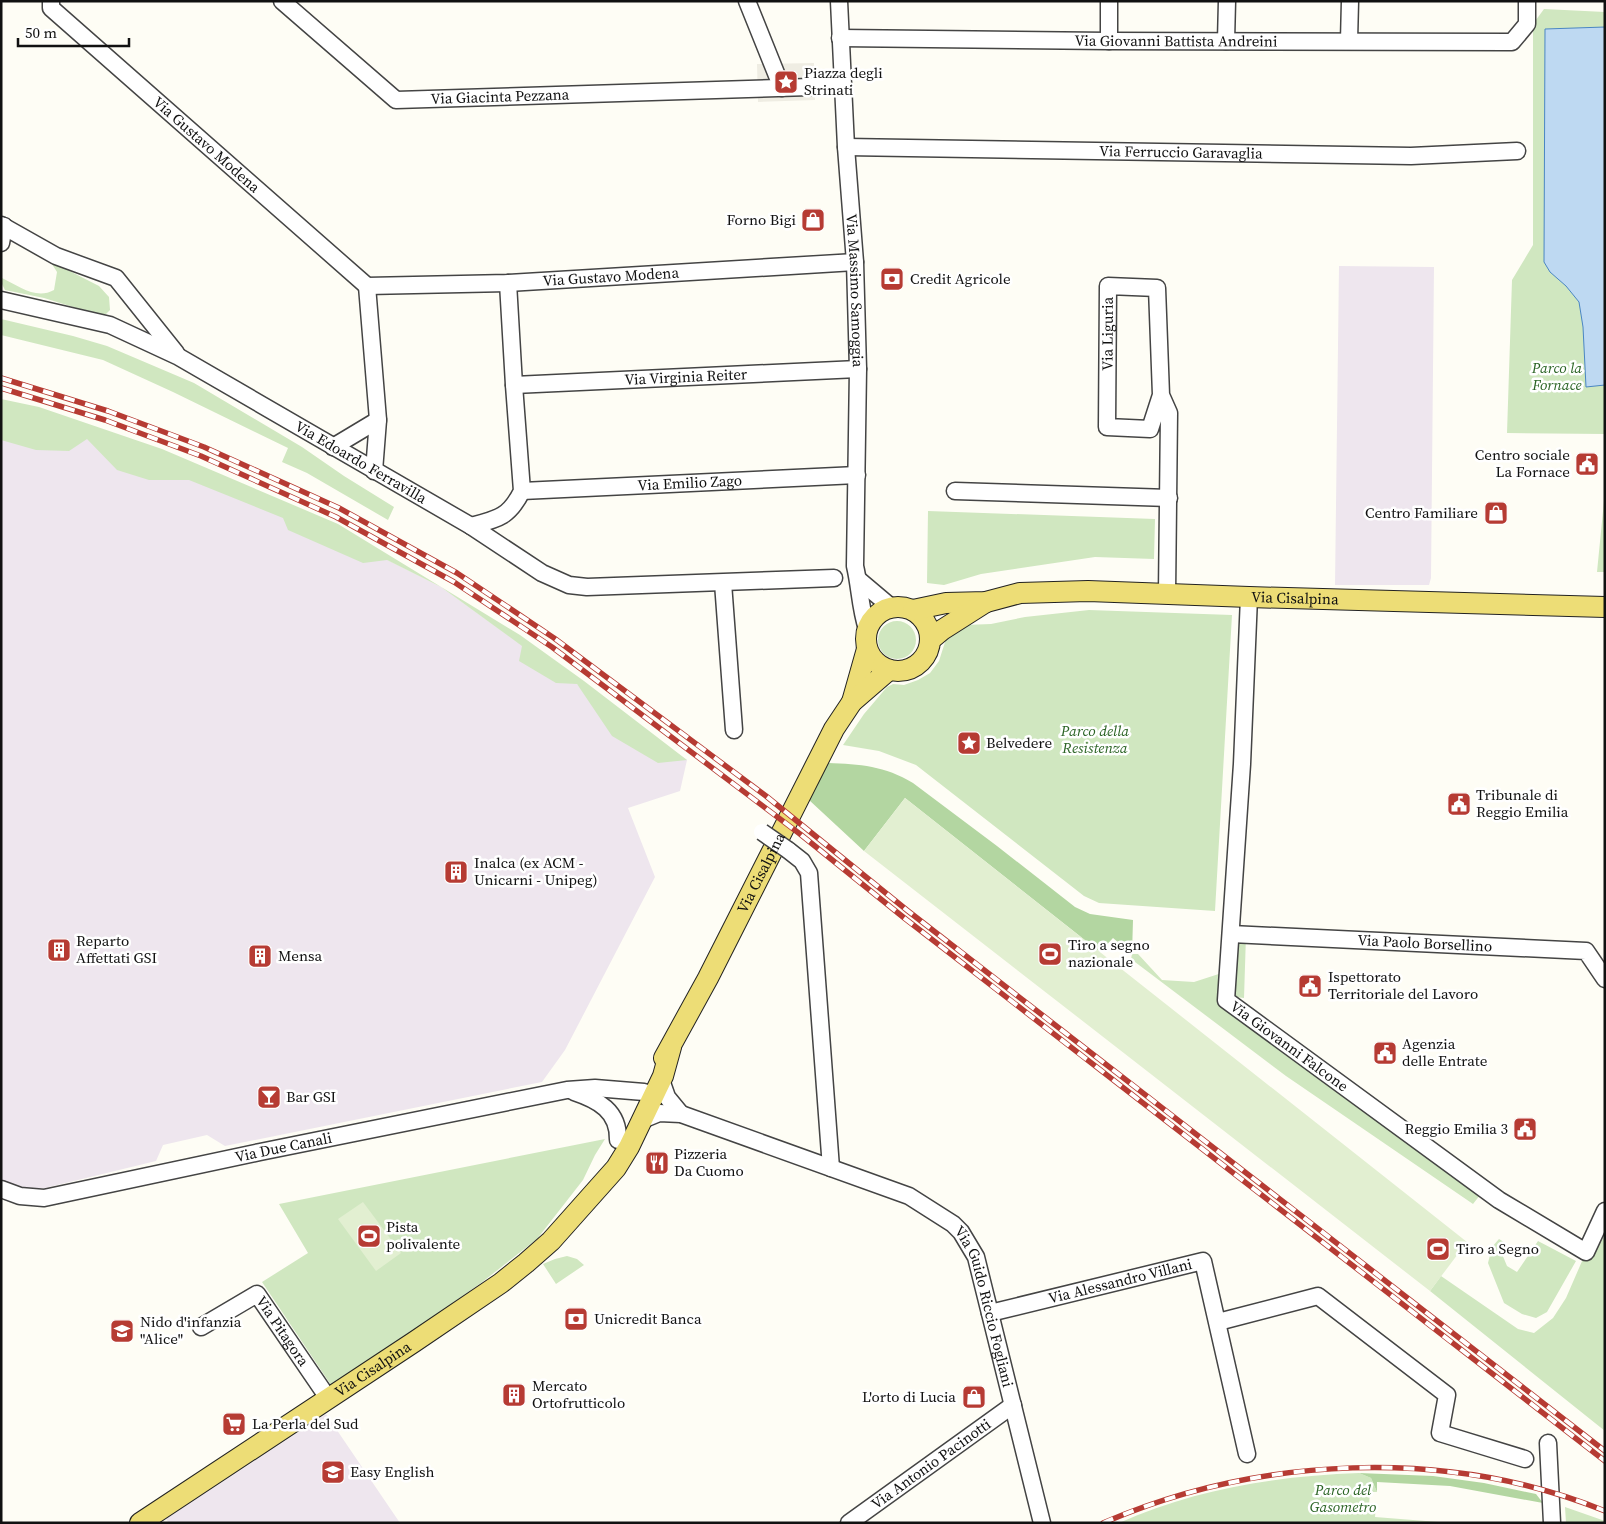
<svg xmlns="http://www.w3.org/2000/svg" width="1606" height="1524" viewBox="0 0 1606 1524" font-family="'Source Serif 4',serif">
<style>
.industrial{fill:#eee6ee}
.green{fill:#d0e7c0}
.forest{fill:#b3d6a1}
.pitch{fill:#e2efd1}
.plaza{fill:#efede3}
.water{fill:#bed9f2;stroke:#4a86c3}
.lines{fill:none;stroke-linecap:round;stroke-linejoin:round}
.minor-casing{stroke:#444;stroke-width:19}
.major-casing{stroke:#222;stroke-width:22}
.minor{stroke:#fff;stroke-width:16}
.major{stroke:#eddd76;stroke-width:20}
.rail-casing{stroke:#b63b33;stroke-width:5.5}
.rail{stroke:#fff;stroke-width:4;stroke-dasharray:11;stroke-linecap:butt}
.minor-bridge-casing{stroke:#444;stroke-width:19;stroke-linecap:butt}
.minor-bridge{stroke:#fff;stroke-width:16}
.labels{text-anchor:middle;stroke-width:5;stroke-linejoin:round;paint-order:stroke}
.street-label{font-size:15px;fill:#111;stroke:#fff}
.poi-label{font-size:15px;fill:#111;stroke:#fff;text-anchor:start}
.park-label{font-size:15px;font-style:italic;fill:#2b6425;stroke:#fff}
</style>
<rect width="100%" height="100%" fill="#fefdf5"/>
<path class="industrial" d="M1339 266 1434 267 1431 578 1429 585H1335Z
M1 406 296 514 441 587 555 669 687 760 680 791 628 808 655 877 565 1050 542 1082 225 1146 207 1135 163 1145 156 1161 45 1188 4 1191 1 1189Z
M326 1414 400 1523H169L166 1519Z"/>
<path class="green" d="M1544 9 1605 12V434L1507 433 1512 280 1533 245V24Z
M50 261 99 286 109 297 110 310 106 314 99 315 44 298 5 290 2 284V278C19 286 36 300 54 290L57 272Z
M1 319 73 336 107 346 194 383 302 447 344 476 394 507 388 520 307 473 282 462 288 448 173 392 103 360 1 335Z
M1 399 39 407 162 449 338 524 520 635 584 681 687 760 658 763 612 736 577 684 556 683 519 661 522 646 441 587 387 560 363 563 288 530 283 518 189 480H149L117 470 87 439 69 451 36 450 1 440Z
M1605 494V572H1597L1604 501Z
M928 511 1155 519 1154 559 1095 557 981 574 944 585 927 583Z
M1089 610 1232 615 1215 911 1099 903 1084 896 916 765 879 751 843 745 864 714 887 687 893 684 904 685 918 680 930 673 939 661 946 639 965 625 991 624 1025 617Z
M878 640a19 19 0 1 1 38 0a19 19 0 1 1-38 0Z
M1232 914 1246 935 1244 998 1226 996 1484 1190 1473 1204 1286 1076 1131 959 1132 954H1138L1162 980 1194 982 1228 971Z
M605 1139 595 1155 583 1180 537 1239 481 1283 391 1346 331 1385 262 1282 308 1253 279 1204Z
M1605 1235V1431L1430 1291 1441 1276 1518 1329 1534 1333 1553 1318 1566 1298 1586 1252 1593 1256Z
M1499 1239 1507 1244 1502 1254 1507 1266 1517 1272 1538 1241 1576 1261 1547 1312 1536 1318 1522 1314 1504 1303 1488 1263 1492 1247Z
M567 1256 577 1259 584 1265 556 1284 543 1264 555 1259Z
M1359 1473 1371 1478 1377 1492H1370L1369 1505 1376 1506 1375 1517 1451 1523H1119C1194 1489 1277 1476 1359 1473Z
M1565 1507 1605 1521V1523H1566Z"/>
<path class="forest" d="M828 763C860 764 885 766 913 783L997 846 1075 907 1090 914 1133 920 1132 954 1113 938 1100 952 905 798 864 851 809 800Z
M1359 1473 1433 1476 1484 1483 1536 1494 1543 1503 1450 1486 1377 1482V1492L1371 1478Z"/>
<path class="pitch" d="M905 798 1467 1242 1430 1291 864 851Z
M363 1202 401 1253 376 1271 338 1219Z"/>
<path class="plaza" d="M814 63 815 100 758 102 757 64Z"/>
<path class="water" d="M1605 27V385L1586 387 1583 327 1579 302 1566 286 1550 272 1544 262 1545 29Z"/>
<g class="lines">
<g class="minor-casing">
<g id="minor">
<path id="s1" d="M51 1V8L367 286 508 283 855 262"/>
<path id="s2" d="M282 1 396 100 842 86"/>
<path d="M747 1 782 88"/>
<path id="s3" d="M839 1 846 147 855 262 858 369 855 566C860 587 860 608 867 629"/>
<path id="s4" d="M840 38 1109 41 1512 42 1527 24V1"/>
<path d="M1109 41V1"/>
<path d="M1226 41 1227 1"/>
<path d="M1349 41 1350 1"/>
<path id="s5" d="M846 147 1411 156 1517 151"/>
<path d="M1 225 56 256 116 278 176 353"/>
<path d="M1 243 4 226"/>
<path d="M367 286 378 420 374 471"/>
<path id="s6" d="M1 300 110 325 179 357 471 526 542 573 569 585 587 587 834 578"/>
<path id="s7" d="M514 385 858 369"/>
<path id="s8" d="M1161 395 1150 429 1107 427 1108 286 1157 288 1161 395 1169 413 1167 594"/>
<path d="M333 447 378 420"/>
<path id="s9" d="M522 491 857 475"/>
<path d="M955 491 1169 498"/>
<path d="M471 526C498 519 509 517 522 491L514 385 508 283"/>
<path d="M859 580 891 607"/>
<path d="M723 583 734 730"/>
<path id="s10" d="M1249 597 1242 764 1226 1000 1499 1200 1586 1252 1605 1211"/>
<path d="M788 850 802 861 809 873 831 1168"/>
<path id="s11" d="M1231 934 1586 951 1605 979"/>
<path d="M661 1080 667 1097 681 1114"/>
<path d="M574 1092C598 1100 619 1111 618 1140"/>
<path id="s12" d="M642 1120 659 1113 681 1114 909 1196 953 1224 961 1232 976 1257 1042 1523"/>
<path id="s13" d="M1 1189 20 1196 44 1198 260 1152 567 1090 595 1088 644 1092"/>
<path id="s14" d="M990 1313 1203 1261 1247 1454"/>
<path d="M1218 1322 1318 1296 1447 1395 1440 1433 1525 1459"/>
<path id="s15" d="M201 1327 257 1294 328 1398"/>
<path d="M1548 1443 1552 1523"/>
<path id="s16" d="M849 1523 1013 1405"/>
</g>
</g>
<g class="major-casing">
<g id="major">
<circle cx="898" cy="639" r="32"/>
<path id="s17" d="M913 610 946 603 986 602 1020 593 1088 591 1249 597 1605 607"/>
<path d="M930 640 942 630 986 602"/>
<path d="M852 702 867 649"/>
<path id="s18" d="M664 1058 708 978 834 729 852 702 889 670"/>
<path id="s19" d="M140 1523 414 1342 501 1283 526 1263 551 1241 616 1168 629 1147 663 1076 671 1047"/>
</g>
</g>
<use href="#minor" class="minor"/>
<use href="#major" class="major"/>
<g class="rail-casing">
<path id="rail" d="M1 378 108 411 204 447 339 508 457 573 554 638 766 796 908 911 1605 1451
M1 388 105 420 201 456 336 517 454 582 552 647 800 834 903 917 1605 1461
M1103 1523C1257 1456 1448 1447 1605 1511"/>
</g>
<use href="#rail" class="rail"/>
<g class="minor-bridge-casing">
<path id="minor-bridge" d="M762 832 788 850"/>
</g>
<use href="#minor-bridge" class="minor-bridge"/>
</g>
<defs>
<g id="sight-square" transform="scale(1.25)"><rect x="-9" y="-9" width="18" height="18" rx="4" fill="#b63b33" stroke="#fff"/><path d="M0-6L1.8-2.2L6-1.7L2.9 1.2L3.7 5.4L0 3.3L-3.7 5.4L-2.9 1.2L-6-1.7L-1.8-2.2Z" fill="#fff"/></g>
<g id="shop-square" transform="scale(1.25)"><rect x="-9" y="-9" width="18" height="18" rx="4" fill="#b63b33" stroke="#fff"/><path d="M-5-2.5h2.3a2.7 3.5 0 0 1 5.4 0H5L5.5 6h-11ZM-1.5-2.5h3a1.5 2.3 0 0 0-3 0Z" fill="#fff"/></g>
<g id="bank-square" transform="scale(1.25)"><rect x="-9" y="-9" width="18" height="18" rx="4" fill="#b63b33" stroke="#fff"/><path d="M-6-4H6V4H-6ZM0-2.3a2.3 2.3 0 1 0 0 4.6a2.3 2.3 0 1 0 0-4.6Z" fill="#fff"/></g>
<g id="civic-square" transform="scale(1.25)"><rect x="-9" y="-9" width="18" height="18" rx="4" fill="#b63b33" stroke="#fff"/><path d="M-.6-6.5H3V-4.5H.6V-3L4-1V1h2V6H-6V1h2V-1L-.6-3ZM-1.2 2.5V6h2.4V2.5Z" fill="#fff"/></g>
<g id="building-square" transform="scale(1.25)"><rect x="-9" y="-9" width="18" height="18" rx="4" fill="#b63b33" stroke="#fff"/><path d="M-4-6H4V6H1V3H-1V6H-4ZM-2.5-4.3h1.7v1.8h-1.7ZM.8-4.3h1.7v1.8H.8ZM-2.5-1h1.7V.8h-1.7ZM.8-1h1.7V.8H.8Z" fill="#fff"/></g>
<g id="stadium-square" transform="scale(1.25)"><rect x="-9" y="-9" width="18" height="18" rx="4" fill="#b63b33" stroke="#fff"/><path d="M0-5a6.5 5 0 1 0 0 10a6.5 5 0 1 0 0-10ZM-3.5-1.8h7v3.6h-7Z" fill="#fff"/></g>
<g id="bar-square" transform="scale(1.25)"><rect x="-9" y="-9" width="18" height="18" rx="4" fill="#b63b33" stroke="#fff"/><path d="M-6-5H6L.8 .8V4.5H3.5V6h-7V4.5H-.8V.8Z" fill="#fff"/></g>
<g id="restaurant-square" transform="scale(1.25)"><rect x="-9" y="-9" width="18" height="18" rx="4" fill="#b63b33" stroke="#fff"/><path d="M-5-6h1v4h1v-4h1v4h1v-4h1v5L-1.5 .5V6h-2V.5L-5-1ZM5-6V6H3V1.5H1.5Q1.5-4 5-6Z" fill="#fff"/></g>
<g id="school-square" transform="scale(1.25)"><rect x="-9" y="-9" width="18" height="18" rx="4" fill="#b63b33" stroke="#fff"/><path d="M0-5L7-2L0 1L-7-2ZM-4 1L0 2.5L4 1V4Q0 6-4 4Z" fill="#fff"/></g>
<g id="supermarket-square" transform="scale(1.25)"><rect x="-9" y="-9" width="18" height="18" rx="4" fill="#b63b33" stroke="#fff"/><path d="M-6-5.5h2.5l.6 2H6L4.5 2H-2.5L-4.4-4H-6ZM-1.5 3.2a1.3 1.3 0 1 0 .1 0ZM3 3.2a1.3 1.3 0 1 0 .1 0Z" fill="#fff"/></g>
</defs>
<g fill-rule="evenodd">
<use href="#sight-square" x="786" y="82"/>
<use href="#shop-square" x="813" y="220"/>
<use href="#bank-square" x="892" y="279"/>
<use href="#civic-square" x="1587" y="464"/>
<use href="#shop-square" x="1496" y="513"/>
<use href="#sight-square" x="969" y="743"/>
<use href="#civic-square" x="1459" y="804"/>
<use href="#building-square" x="456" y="872"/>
<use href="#building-square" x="59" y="950"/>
<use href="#stadium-square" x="1050" y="954"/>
<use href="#building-square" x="260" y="956"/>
<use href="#civic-square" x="1310" y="986"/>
<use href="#civic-square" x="1385" y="1053"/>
<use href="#bar-square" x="269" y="1097"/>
<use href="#civic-square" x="1525" y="1129"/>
<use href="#restaurant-square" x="657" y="1163"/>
<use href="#stadium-square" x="369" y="1236"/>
<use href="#stadium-square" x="1438" y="1249"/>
<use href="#bank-square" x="576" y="1319"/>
<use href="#school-square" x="122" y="1331"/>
<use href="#building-square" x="514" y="1395"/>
<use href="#shop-square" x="974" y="1397"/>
<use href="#supermarket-square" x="234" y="1424"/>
<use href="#school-square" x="333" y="1472"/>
</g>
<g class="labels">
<g class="street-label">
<text dy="5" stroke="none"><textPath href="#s4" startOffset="336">Via Giovanni Battista Andreini</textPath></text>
<text dy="5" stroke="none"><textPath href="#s2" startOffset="255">Via Giacinta Pezzana</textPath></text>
<text dy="5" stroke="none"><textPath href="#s1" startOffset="214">Via Gustavo Modena</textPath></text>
<text dy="5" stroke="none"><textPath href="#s5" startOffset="335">Via Ferruccio Garavaglia</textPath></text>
<text dy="5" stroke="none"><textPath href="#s1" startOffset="672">Via Gustavo Modena</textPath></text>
<text dy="5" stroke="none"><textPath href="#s3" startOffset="290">Via Massimo Samoggia</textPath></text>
<text dy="5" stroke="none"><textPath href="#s8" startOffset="172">Via Liguria</textPath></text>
<text dy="5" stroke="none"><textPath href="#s7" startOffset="172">Via Virginia Reiter</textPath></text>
<text dy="5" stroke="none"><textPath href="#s6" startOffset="398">Via Edoardo Ferravilla</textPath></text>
<text dy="5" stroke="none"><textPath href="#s9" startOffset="168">Via Emilio Zago</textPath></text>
<text dy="5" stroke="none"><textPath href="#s17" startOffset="384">Via Cisalpina</textPath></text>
<text dy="5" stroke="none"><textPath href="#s18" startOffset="209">Via Cisalpina</textPath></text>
<text dy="5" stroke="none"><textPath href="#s11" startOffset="194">Via Paolo Borsellino</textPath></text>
<text dy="5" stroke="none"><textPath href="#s10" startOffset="482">Via Giovanni Falcone</textPath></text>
<text dy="5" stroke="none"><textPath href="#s13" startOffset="289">Via Due Canali</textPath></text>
<text dy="5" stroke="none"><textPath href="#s14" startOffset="134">Via Alessandro Villani</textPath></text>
<text dy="5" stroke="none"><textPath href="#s12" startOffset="425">Via Guido Riccio Fogliani</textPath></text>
<text dy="5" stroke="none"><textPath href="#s15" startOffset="110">Via Pitagora</textPath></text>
<text dy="5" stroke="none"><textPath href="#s19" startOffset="279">Via Cisalpina</textPath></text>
<text dy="5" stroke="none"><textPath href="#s16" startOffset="101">Via Antonio Pacinotti</textPath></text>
</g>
<g class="poi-label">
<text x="804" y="78">Piazza degli<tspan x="804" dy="17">Strinati</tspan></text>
<text x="796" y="225" text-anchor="end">Forno Bigi</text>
<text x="910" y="284">Credit Agricole</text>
<text x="1570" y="460" text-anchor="end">Centro sociale<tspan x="1570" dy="17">La Fornace</tspan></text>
<text x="1478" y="518" text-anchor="end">Centro Familiare</text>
<text x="986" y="748">Belvedere</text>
<text x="1476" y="800">Tribunale di<tspan x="1476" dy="17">Reggio Emilia</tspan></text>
<text x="474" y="868">Inalca (ex ACM -<tspan x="474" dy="17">Unicarni - Unipeg)</tspan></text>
<text x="76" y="946">Reparto<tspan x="76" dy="17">Affettati GSI</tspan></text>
<text x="1068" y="950">Tiro a segno<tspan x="1068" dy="17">nazionale</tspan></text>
<text x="278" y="961">Mensa</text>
<text x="1328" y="982">Ispettorato<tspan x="1328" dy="17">Territoriale del Lavoro</tspan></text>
<text x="1402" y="1049">Agenzia<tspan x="1402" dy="17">delle Entrate</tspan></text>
<text x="286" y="1102">Bar GSI</text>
<text x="1508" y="1134" text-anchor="end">Reggio Emilia 3</text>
<text x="674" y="1159">Pizzeria<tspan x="674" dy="17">Da Cuomo</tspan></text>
<text x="386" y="1232">Pista<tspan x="386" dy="17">polivalente</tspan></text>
<text x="1456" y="1254">Tiro a Segno</text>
<text x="594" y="1324">Unicredit Banca</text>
<text x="140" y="1327">Nido d'infanzia<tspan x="140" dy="17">"Alice"</tspan></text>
<text x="532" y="1391">Mercato<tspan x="532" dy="17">Ortofrutticolo</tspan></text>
<text x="956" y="1402" text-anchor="end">L'orto di Lucia</text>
<text x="252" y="1429">La Perla del Sud</text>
<text x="350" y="1477">Easy English</text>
</g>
<g class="park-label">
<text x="1557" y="373">Parco la<tspan x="1557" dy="17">Fornace</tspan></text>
<text x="1095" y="736">Parco della<tspan x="1095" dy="17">Resistenza</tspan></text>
<text x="1343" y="1495">Parco del<tspan x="1343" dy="17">Gasometro</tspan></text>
</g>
</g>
<rect width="1606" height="1524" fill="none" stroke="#111111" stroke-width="5"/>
<path d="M18 38v8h111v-8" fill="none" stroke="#111111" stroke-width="2.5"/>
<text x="25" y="38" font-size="15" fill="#111111" stroke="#ffffff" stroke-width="4" paint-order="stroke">50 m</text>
</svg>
